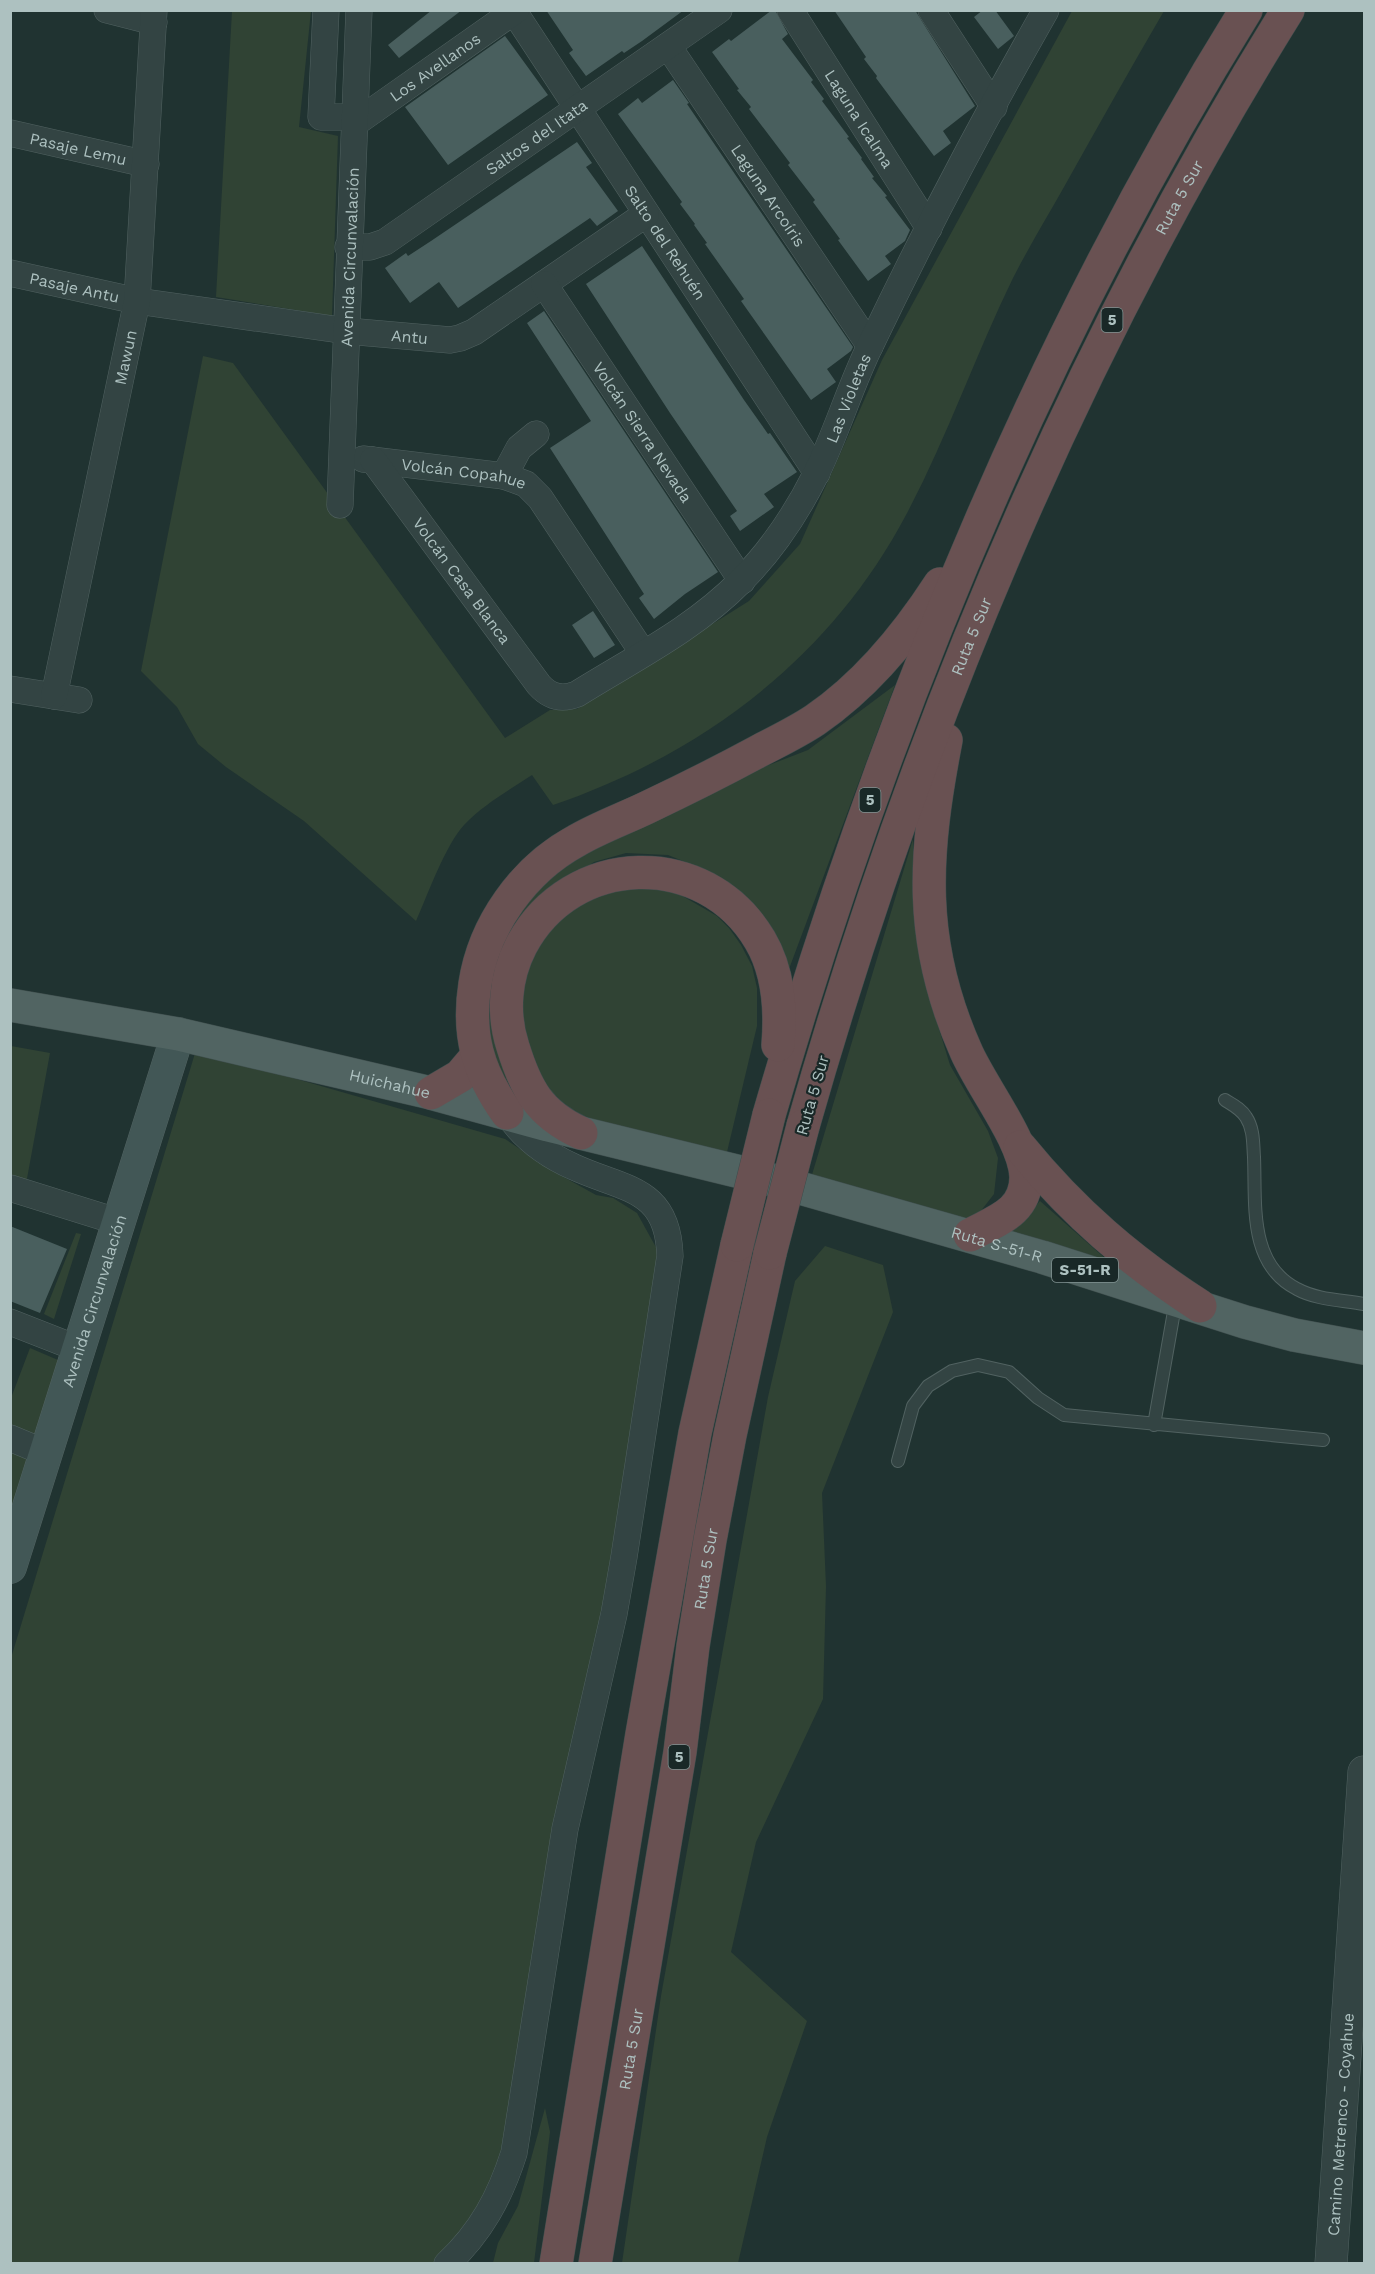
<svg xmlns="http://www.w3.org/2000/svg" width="1375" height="2274" viewBox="0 0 1375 2274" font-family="'Work Sans',sans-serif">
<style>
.green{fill:#304334}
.building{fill:#495f5e}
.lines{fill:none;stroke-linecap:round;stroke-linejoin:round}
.service-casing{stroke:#516261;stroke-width:14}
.minor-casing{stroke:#516261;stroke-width:27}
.tertiary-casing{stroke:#516261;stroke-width:33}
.secondary-casing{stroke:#516261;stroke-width:34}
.primary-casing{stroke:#40504f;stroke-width:34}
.motorway-casing{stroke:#3e4e4d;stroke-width:34}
.service{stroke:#334443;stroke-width:12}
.minor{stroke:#334443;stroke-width:26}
.tertiary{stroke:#334443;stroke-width:32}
.secondary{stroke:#425756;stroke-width:33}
.primary{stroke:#516462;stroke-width:33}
.motorway{stroke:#695152;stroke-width:33}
.motorway-bridge-casing{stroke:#3e4e4d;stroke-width:34;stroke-linecap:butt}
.motorway-bridge{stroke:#695152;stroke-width:33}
.labels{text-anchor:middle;stroke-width:4.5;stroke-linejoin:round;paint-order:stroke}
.shield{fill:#192827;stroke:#819392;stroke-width:1.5}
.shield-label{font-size:15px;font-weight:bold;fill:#adc1c0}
.street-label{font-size:16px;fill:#adc1c0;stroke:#192827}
</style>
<rect width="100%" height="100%" fill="#203331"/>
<path class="green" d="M232 11H311L299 127 338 136 332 316 216 297Z
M1072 11H1164C1130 69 1097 128 1064 187 1047 217 1029 247 1013 278 975 356 947 438 906 515 831 657 703 754 553 805L532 775C508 791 484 804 464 825 445 846 428 894 416 921L304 821 226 767 198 744 177 707 141 671 203 356 233 363 505 738 550 710 577 709 749 601 800 544 882 360Z
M895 685 786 977 739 894 710 872 668 855 626 853 594 862 560 885 501 963 529 1103 501 1094 486 1059 482 977 501 925 583 847 720 784 808 750Z
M913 839 918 938 932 1006 950 1065 988 1131 998 1158 994 1194 980 1212 965 1220 811 1178Z
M628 888H653L679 894 717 916 729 928 741 945 752 966 757 988V1026L727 1152C700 1146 674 1140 647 1133 624 1128 598 1124 577 1112 512 1074 501 980 551 926 572 903 599 894 628 888Z
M11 1046 50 1053 26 1184 11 1178Z
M196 1050 505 1139 551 1170 596 1195 613 1198 637 1213 668 1269 518 2134 447 2263 11 2264V1658Z
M1040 1201 1124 1275 1008 1236Z
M76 1233 81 1234 54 1319 44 1314Z
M825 1246 883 1265 893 1312 822 1493 826 1586 823 1699 756 1842 731 1952 807 2021 767 2137 738 2263H622L661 1996 768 1397 795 1281Z
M30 1348 58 1360 11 1513V1398Z
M545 2108 550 2132 534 2263H493L498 2243 518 2206Z"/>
<path class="building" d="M432 10H462L399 58 388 45Z
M546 10H684L642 41 624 53 622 51 586 76 569 53 573 50Z
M772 10H775L788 34 782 39 813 80 811 82 824 99 822 101 849 137 847 138 862 158 861 159 874 177 872 178 887 196 885 197 910 230 905 241 885 256 891 264 868 281 838 240 840 239 813 202 815 200 788 165 790 163 749 109 751 107 737 90 739 89 712 52 729 39 731 41Z
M834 10H915L975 106 943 131 951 143 934 156 876 78 877 76 864 59 866 57Z
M983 10H995L1014 36 998 49 974 17Z
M505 36 548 95 448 165 405 107Z
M673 80 689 103 687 104 853 347 851 351 827 369 836 382 811 400 741 301 744 299 705 244 707 243 694 225 695 224 680 204 682 202 618 114 638 98 642 103Z
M577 142 592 163 586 167 618 211 597 226 590 218 458 308 439 282 410 303 385 268 406 253 408 256 431 241Z
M642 246 744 400 768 434 770 433 797 472 764 494 774 507 740 531 730 516 737 511 670 413 586 284Z
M544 311 718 572 685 594 654 619 639 598 644 594 550 448 591 421 527 323Z
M593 611 615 645 594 658 572 625Z
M10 1226 67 1249 40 1313 10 1301Z"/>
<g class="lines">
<g class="service-casing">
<path id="service" d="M1225 1100C1233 1105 1241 1109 1246 1117 1254 1129 1253 1144 1254 1157 1256 1204 1248 1264 1297 1289 1317 1300 1343 1300 1364 1304
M1154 1425 1176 1300
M898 1461 913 1406 928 1386 952 1371 978 1365 1009 1372 1038 1398 1064 1415 1323 1440"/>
</g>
<g class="minor-casing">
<g id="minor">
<path d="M107 10 154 22"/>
<path d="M326 10 321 117H354"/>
<path id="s1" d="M513 10 817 473"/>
<path id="s2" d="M790 10 929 228"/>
<path d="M931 10 994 107"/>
<path id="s3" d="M668 46 870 346"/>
<path id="s4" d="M354 124 516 10"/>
<path id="s5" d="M10 133 146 164"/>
<path id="s6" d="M348 247H370L385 242 719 10"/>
<path id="s7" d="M10 273 137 301 347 331 450 340 460 338 474 332 646 214"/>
<path id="s8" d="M544 284 742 581"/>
<path id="s9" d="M363 459 504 476 526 484 540 498 643 653"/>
<path id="s10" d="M373 460 539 685C550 697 562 700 577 694 633 659 694 629 741 581 771 551 797 512 816 474 837 432 850 386 871 344 925 231 984 119 1046 10"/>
<path d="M504 476 519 448 536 434"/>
<path id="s11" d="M340 505 359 10"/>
<path d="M10 689 79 700"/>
<path id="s12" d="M54 696 137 301 154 10"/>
<path d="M10 1188 119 1222"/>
<path d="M10 1322 79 1349"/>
<path d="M10 1438 46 1453"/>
<path d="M447 2264C481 2232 500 2197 514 2153L565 1829 614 1614 624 1557 670 1256C668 1187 624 1190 574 1167 547 1155 523 1138 507 1113"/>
</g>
</g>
<g class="tertiary-casing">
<g id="tertiary">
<path id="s13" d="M1331 2264 1364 1772"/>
</g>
</g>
<g class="secondary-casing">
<g id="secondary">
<path id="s14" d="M10 1567 178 1034"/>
</g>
</g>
<g class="primary-casing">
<g id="primary">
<path id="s15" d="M10 1005 178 1034 431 1093 548 1125 765 1178 1042 1257 1245 1322 1294 1335 1364 1348"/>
</g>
</g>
<g class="motorway-casing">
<g id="motorway">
<path d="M946 740C924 854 917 941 966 1051 981 1086 1025 1141 1026 1177 1026 1213 995 1221 970 1235"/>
<path d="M431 1093 460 1076 477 1056"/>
<path d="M507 1113C478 1072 467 1035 475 984 484 925 523 870 576 841 598 828 623 819 646 808 684 790 722 771 759 751 778 741 797 732 815 720 866 685 907 635 940 584"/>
<path d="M769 1115C881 729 1033 353 1246 10"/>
<path id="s16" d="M803 1126C915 733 1072 357 1288 10"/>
<path d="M581 1133C539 1114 526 1089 513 1047 502 1014 505 977 521 946 571 851 705 847 760 940 779 972 781 1009 778 1045"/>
<path d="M1020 1147C1073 1212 1130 1261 1200 1306"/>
<path d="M556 2264 642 1734 695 1433 737 1245"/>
<path id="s17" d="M595 2264 680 1752 693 1646 710 1540 730 1435 770 1253"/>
</g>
</g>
<use href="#service" class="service"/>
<use href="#minor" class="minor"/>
<use href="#tertiary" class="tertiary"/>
<use href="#secondary" class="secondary"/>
<use href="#primary" class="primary"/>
<use href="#motorway" class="motorway"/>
<g class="motorway-bridge-casing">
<path id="motorway-bridge" d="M737 1245 769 1115
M770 1253 803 1126"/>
</g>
<use href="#motorway-bridge" class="motorway-bridge"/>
</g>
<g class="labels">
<g class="shield">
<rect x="1101.5" y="308" width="21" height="24" rx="4.5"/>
<rect x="859.5" y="788" width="21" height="24" rx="4.5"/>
<rect x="1052" y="1258" width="66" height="24" rx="4.5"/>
<rect x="668.5" y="1745" width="21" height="24" rx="4.5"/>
</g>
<g class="shield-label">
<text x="1112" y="325">5</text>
<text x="870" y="805">5</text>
<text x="1085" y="1275">S-51-R</text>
<text x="679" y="1762">5</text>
</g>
<g class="street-label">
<text dy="6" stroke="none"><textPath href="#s4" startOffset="99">Los Avellanos</textPath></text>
<text dy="6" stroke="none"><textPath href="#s2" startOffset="129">Laguna Icalma</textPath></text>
<text dy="6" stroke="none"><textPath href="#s6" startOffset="222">Saltos del Itata</textPath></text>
<text dy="6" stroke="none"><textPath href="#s5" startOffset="70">Pasaje Lemu</textPath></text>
<text dy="6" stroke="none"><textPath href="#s3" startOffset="180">Laguna Arcoíris</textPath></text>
<text dy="6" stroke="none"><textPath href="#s16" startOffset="1004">Ruta 5 Sur</textPath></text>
<text dy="6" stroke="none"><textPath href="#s1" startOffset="278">Salto del Rehuén</textPath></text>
<text dy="6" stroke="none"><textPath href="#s11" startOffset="248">Avenida Circunvalación</textPath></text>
<text dy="6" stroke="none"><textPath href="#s7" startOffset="66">Pasaje Antu</textPath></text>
<text dy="6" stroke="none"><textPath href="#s7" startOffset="405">Antu</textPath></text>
<text dy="6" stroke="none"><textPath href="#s12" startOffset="346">Mawun</textPath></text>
<text dy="6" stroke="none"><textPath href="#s10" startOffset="735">Las Violetas</textPath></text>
<text dy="6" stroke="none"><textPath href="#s8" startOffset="178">Volcán Sierra Nevada</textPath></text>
<text dy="6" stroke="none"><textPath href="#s9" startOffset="102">Volcán Copahue</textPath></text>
<text dy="6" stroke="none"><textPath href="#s10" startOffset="150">Volcán Casa Blanca</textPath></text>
<text dy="6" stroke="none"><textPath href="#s16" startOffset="518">Ruta 5 Sur</textPath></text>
<text dy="6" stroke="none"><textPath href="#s15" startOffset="388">Huichahue</textPath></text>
<text transform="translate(812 1095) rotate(-74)" y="6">Ruta 5 Sur</text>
<text dy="6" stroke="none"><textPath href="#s15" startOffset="1016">Ruta S-51-R</textPath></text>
<text dy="6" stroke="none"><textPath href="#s14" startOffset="279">Avenida Circunvalación</textPath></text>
<text dy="6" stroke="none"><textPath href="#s17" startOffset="704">Ruta 5 Sur</textPath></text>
<text dy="6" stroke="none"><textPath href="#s17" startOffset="218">Ruta 5 Sur</textPath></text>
<text dy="6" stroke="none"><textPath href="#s13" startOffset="140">Camino Metrenco - Coyahue</textPath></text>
</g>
</g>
<rect width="1375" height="2274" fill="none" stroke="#adc1c0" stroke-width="24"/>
</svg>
